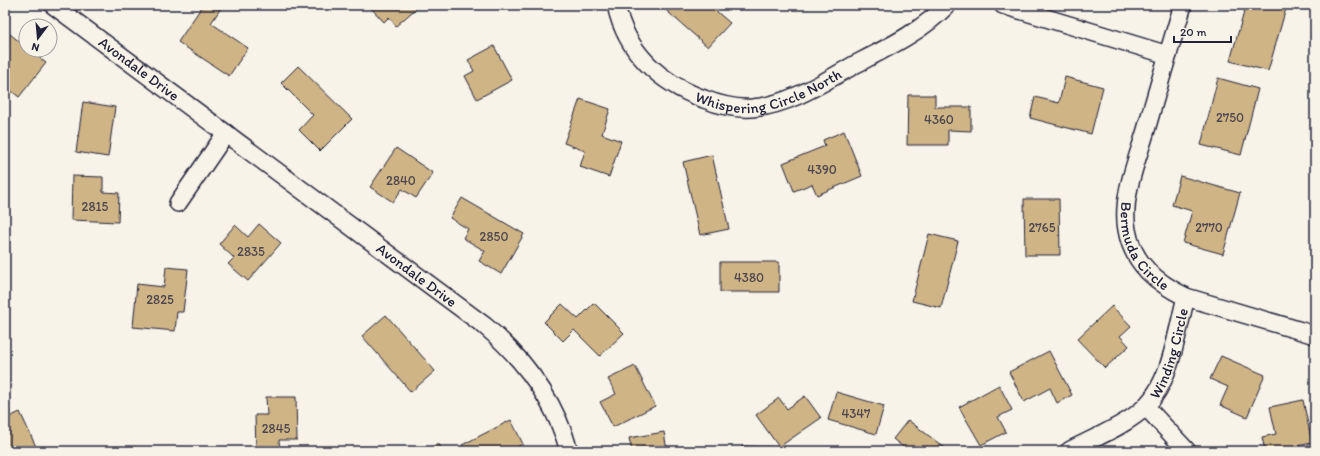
<svg xmlns="http://www.w3.org/2000/svg" width="1320" height="456" viewBox="0 0 1320 456" font-family="Itim,sans-serif">
<style>
.building{fill:#cfb485;stroke:#22223b}
.lines{fill:none;stroke-linecap:round;stroke-linejoin:round}
.street-casing{stroke:#22223b;stroke-width:20}
.street{stroke:#f7f3e8;stroke-width:17}
.labels{text-anchor:middle;stroke-width:3;stroke-linejoin:round;paint-order:stroke}
.number-label{font-size:13px;fill:#4d464e}
.street-label{font-size:15px;fill:#22223b;stroke:#f7f3e8}
</style>
<rect width="100%" height="100%" fill="#f7f3e8"/>
<filter id="ink" filterUnits="userSpaceOnUse"><feTurbulence type="fractalNoise" baseFrequency=".025" numOctaves="2"/><feDisplacementMap in="SourceGraphic" scale="8" xChannelSelector="R" yChannelSelector="G"/><feConvolveMatrix kernelMatrix="1 2 1 2 8 2 1 2 1" color-interpolation-filters="sRGB"/></filter>
<g filter="url(#ink)">
<path class="building" d="M203 5H223L211 23 248 48 229 76 178 42Z
M368 5H420L396 26 389 17 384 22Z
M660 5H709L730 23 708 47Z
M1246 5H1287L1268 71 1230 61Z
M5 30 26 47V50H30L46 63 19 97 5 86Z
M494 46 512 80 477 99 465 76 474 71 468 60Z
M298 66 352 119 320 151 299 130 313 115 281 83Z
M1065 77 1103 87 1091 134 1030 118 1035 97 1059 103Z
M1218 78 1258 89 1241 155 1201 145Z
M908 95H935V107H971V131L948 130V145H907Z
M580 99 610 109 602 134 621 141 609 177 580 167 585 151 564 143Z
M83 102 115 107 108 157 76 152Z
M844 131 862 176 817 195 812 184 794 191 783 163 825 146 823 140Z
M396 148 433 173 416 198 402 189 393 202 370 187Z
M712 155 729 229 700 235 683 162Z
M72 176 103 177V192L119 193 118 222 71 220Z
M1180 176 1240 193 1223 254 1183 243 1192 211 1172 205Z
M462 198 524 234 501 274 479 261 485 251 463 238 468 229 450 218Z
M1024 199H1059L1060 255H1025Z
M259 224 281 243 248 281 228 264 234 258 219 244 235 225 248 237Z
M929 234 958 241 941 308 912 301Z
M720 262H779V292H720Z
M166 267 188 269 183 312H177L175 331 133 327 137 284 164 287Z
M594 303 624 333 600 356 574 330 563 341 544 322 562 304 578 319Z
M1112 306 1131 326 1120 336 1129 346 1105 368 1077 339Z
M386 315 435 371 411 392 362 336Z
M1049 351 1072 395 1057 403 1050 388 1024 402 1009 372Z
M1221 356 1265 375 1247 417 1220 405 1228 387 1210 379Z
M635 366 655 406 613 427 600 402 616 394 608 379Z
M999 385 1012 410 998 417 1006 432 981 445 959 407Z
M836 392 884 406 876 434 828 420Z
M805 396 821 418 779 447 756 415 779 398 787 409Z
M266 397H296L297 440H279L280 451H256L255 415H267Z
M1303 400 1312 443 1287 448 1288 451H1265L1262 437 1276 434 1270 407Z
M20 412 38 451H5V419Z
M511 420 523 444 509 451H465L462 445Z
M908 420 949 451H906L907 450 893 439Z
M664 432 667 451H632L629 438Z
M438 443 443 451H426Z
M742 446 771 447V451H742Z"/>
<g class="lines">
<g class="street-casing">
<g id="street">
<path id="s1" d="M53 5 485 326C525 360 555 400 569 451"/>
<path id="s2" d="M616 5C626 52 660 83 704 99 719 105 735 109 752 108 789 105 822 83 854 65 887 48 921 32 947 5"/>
<path d="M1003 5 1168 55"/>
<path id="s3" d="M1183 5C1170 47 1158 88 1146 130 1137 161 1121 197 1127 230 1133 264 1157 283 1186 297L1315 335"/>
<path d="M178 203 226 133"/>
<path d="M1146 407 1187 451"/>
<path id="s4" d="M1069 451C1092 439 1129 424 1146 406 1171 381 1177 331 1186 297"/>
</g>
</g>
<use href="#street" class="street"/>
</g>
</g>
<g class="labels">
<g class="number-label">
<text x="1230" y="122">2750</text>
<text x="939" y="124">4360</text>
<text x="822" y="174">4390</text>
<text x="401" y="185">2840</text>
<text x="95" y="211">2815</text>
<text x="1042" y="232">2765</text>
<text x="1209" y="232">2770</text>
<text x="494" y="241">2850</text>
<text x="251" y="256">2835</text>
<text x="749" y="282">4380</text>
<text x="160" y="304">2825</text>
<text x="856" y="418">4347</text>
<text x="276" y="433">2845</text>
</g>
<g class="street-label">
<text dy="5" stroke="none"><textPath href="#s1" startOffset="107">Avondale Drive</textPath></text>
<text dy="5" stroke="none"><textPath href="#s2" startOffset="203">Whispering Circle North</textPath></text>
<text dy="5" stroke="none"><textPath href="#s3" startOffset="255">Bermuda Circle</textPath></text>
<text dy="5" stroke="none"><textPath href="#s1" startOffset="453">Avondale Drive</textPath></text>
<text dy="5" stroke="none"><textPath href="#s4" startOffset="148">Winding Circle</textPath></text>
</g>
</g>
<rect width="1320" height="456" fill="none" stroke="#f7f3e8" stroke-width="20"/>
<rect x="10" y="10" width="1300" height="436" fill="none" stroke="#22223b" stroke-width="1.5" filter="url(#ink)"/>
<g transform="translate(38 38) rotate(196)"><circle r="19" fill="#f7f3e8" stroke="#a29fa3"/>
<path d="M0-3L7 15L0 10L-7 15Z" fill="#22223b"/>
<text y="-6" font-size="11" font-weight="bold" text-anchor="middle" fill="#22223b">N</text>
</g>
<path d="M1174 36v6h57v-6" fill="none" stroke="#22223b" stroke-width="2"/>
<text x="1180" y="36" font-size="12" fill="#22223b" stroke="#f7f3e8" stroke-width="3" paint-order="stroke">20 m</text>
</svg>
